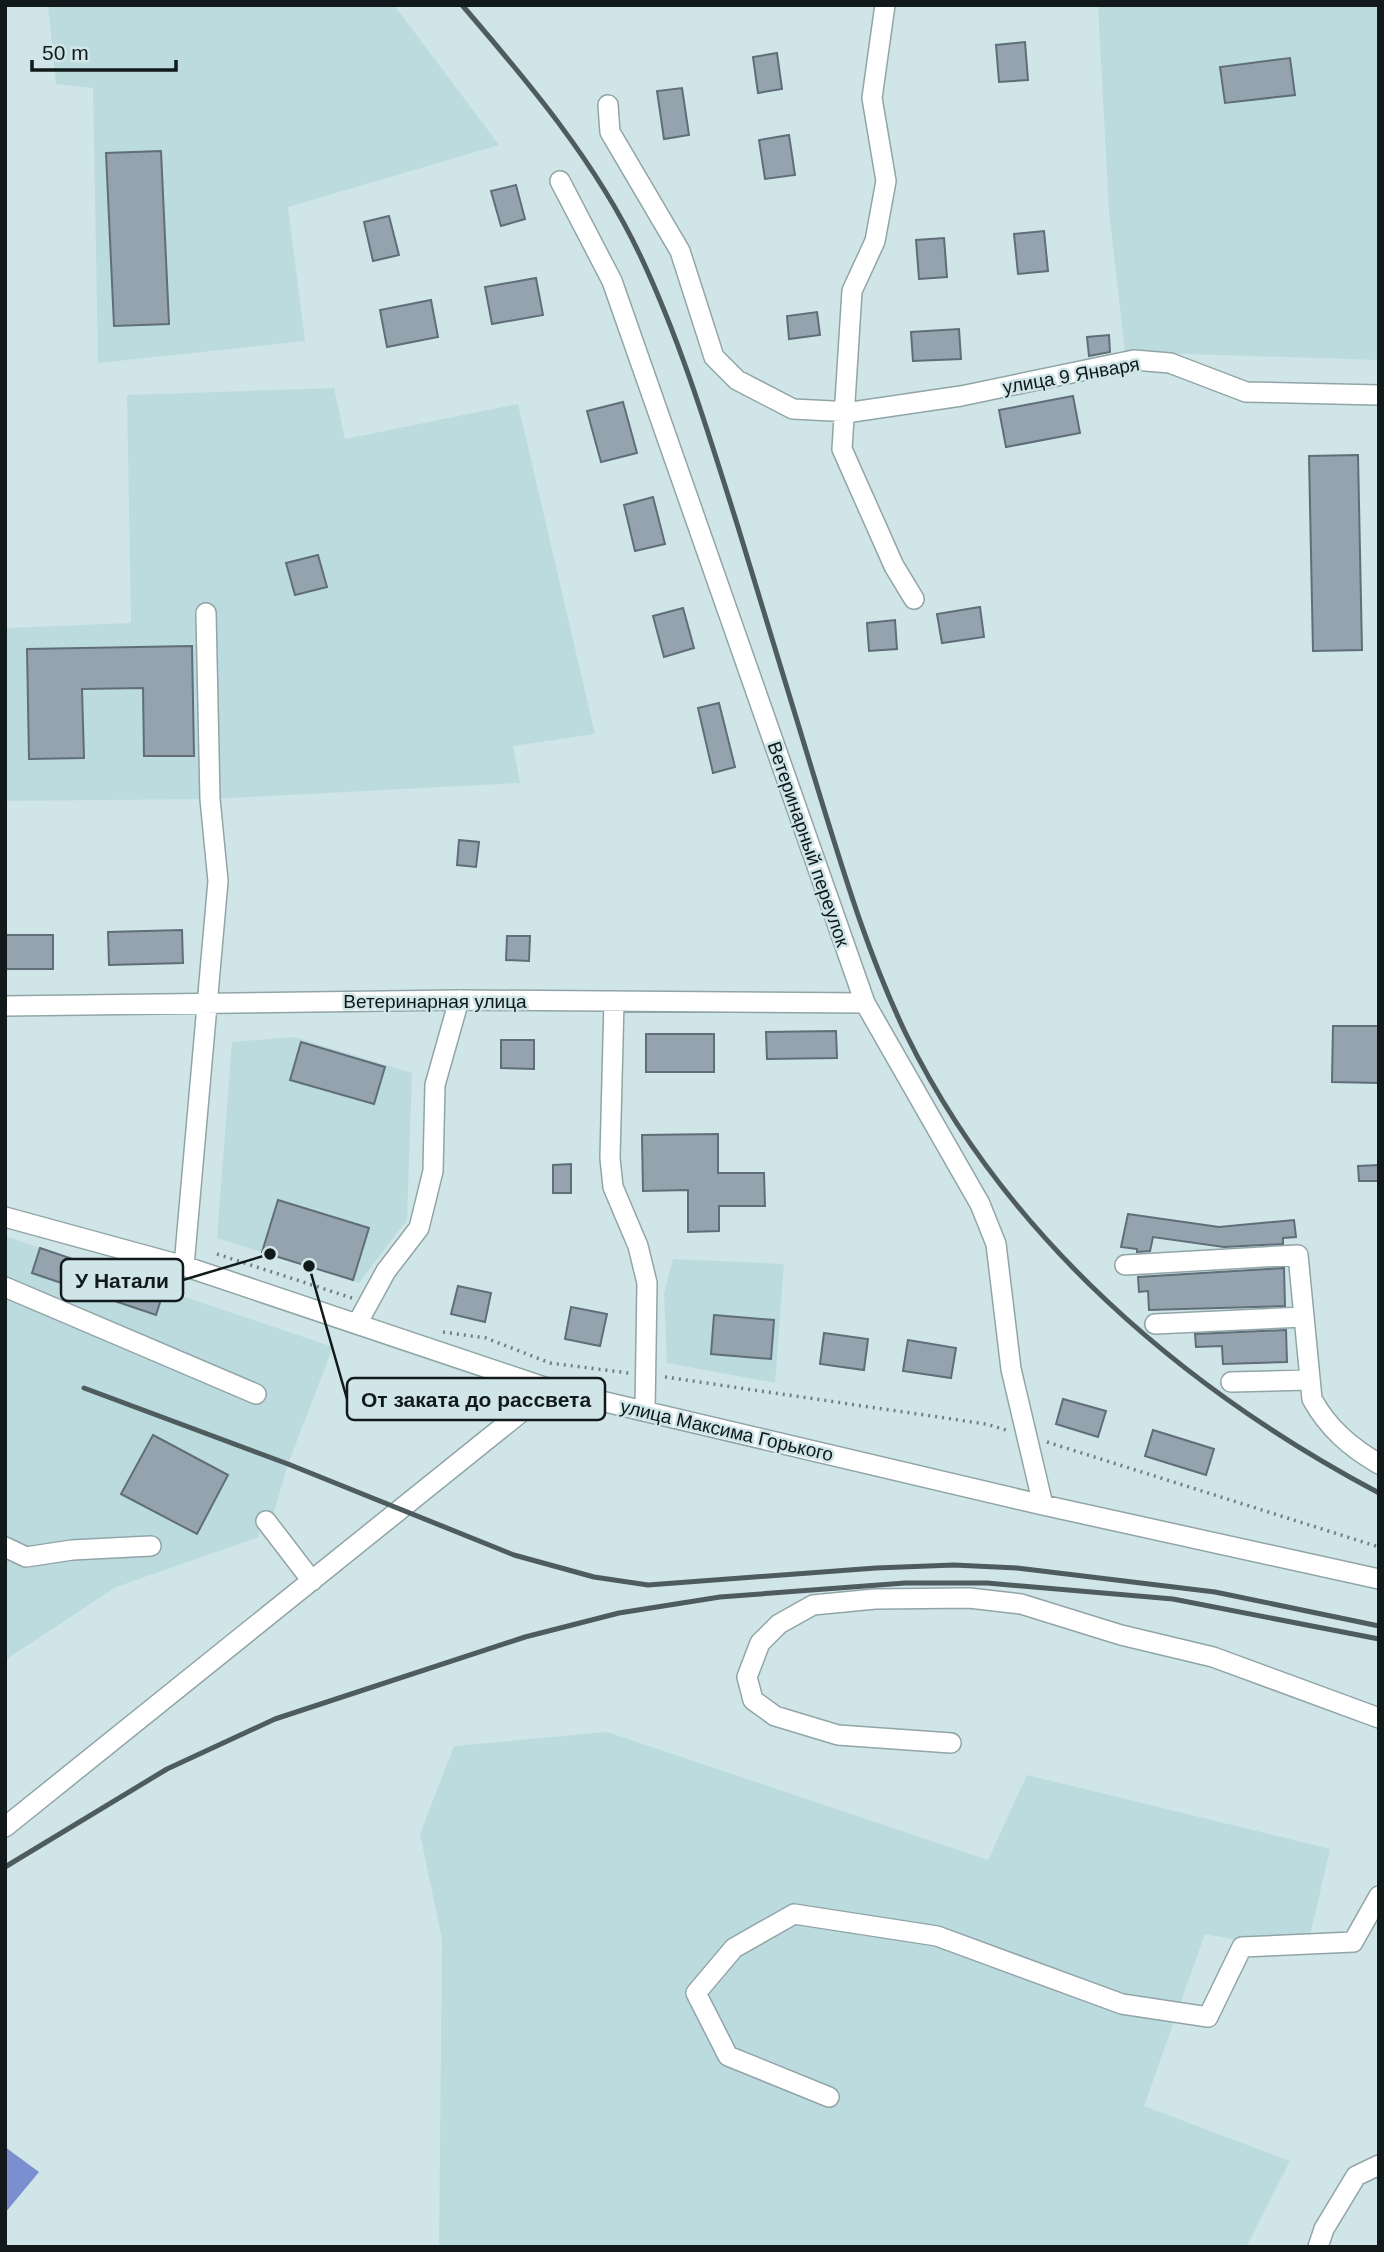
<svg xmlns="http://www.w3.org/2000/svg" width="1384" height="2252" viewBox="0 0 1384 2252" font-family="Helvetica,sans-serif">
<style>
.built{fill:#bcdbdf}
.water{fill:#7b8fd0}
.building{fill:#94a3ae;stroke:#5f6e78;stroke-width:2}
.lines{fill:none;stroke-linecap:round;stroke-linejoin:round}
.minor-casing{stroke:#91a5a8;stroke-width:22}
.path{stroke:#707f81;stroke-width:3.5;stroke-dasharray:2 5;stroke-linecap:butt}
.minor{stroke:#fff;stroke-width:19}
.rail{stroke:#4f5c5e;stroke-width:5}
.labels{text-anchor:middle;stroke-width:5;stroke-linejoin:round;paint-order:stroke}
.street-label{font-size:19px;fill:#11191a;stroke:#cfe5e8}
.leader{fill:none;stroke:#11191a;stroke-width:2.5}
.callout-dot{fill:#11191a;stroke:#cfe5e8;stroke-width:2.5}
.callout{fill:#cfe5e8;stroke:#11191a;stroke-width:2.5}
.callout-label{font-size:21px;text-anchor:middle;font-weight:bold;fill:#11191a}
</style>
<rect width="100%" height="100%" fill="#cfe5e8"/>
<path class="built" d="M48 5H394L499 145 288 207 305 341 98 363 93 88 56 84Z
M1098 5H1379V360L1125 352 1109 211Z
M334 388 345 439 518 404 595 734 513 746 520 783 210 799 5 801V628L131 623 127 395Z
M295 1037 412 1073 407 1220 359 1283 217 1238 232 1042Z
M5 1236 333 1347 288 1464 273 1515 259 1528V1537L116 1587 5 1660Z
M673 1259 784 1264 775 1383 667 1363 664 1294Z
M607 1732 988 1860 1027 1775 1330 1849 1306 1953 1205 1934 1144 2106 1290 2161 1246 2247H439L442 1939 420 1834 454 1746Z"/>
<path class="water" d="M5 2147 39 2172 5 2213Z"/>
<path class="building" d="M1025 42 1028 80 999 82 996 45Z
M777 53 782 89 758 93 753 57Z
M1290 58 1295 95 1225 103 1220 67Z
M682 88 689 135 664 139 657 91Z
M789 135 795 175 765 179 759 140Z
M161 151 169 324 114 326 106 153Z
M516 185 525 219 501 226 491 191Z
M389 216 399 255 373 261 364 222Z
M1044 231 1048 271 1018 274 1014 234Z
M944 238 947 277 919 279 916 240Z
M536 278 543 315 492 324 485 287Z
M431 300 438 337 387 347 380 310Z
M817 312 820 335 789 339 787 316Z
M959 329 961 359 913 361 911 332Z
M1109 335 1110 352 1089 356 1087 337Z
M1073 396 1080 433 1006 447 999 410Z
M623 402 637 453 601 462 587 411Z
M1358 455 1362 650 1313 651 1309 456Z
M653 497 665 544 635 551 624 505Z
M318 555 327 587 295 595 286 563Z
M980 607 984 637 942 643 937 614Z
M683 608 694 648 664 657 653 616Z
M895 620 897 649 869 651 867 623Z
M192 646 194 756H144L143 688 82 689 84 758 29 759 27 649Z
M719 703 735 767 713 773 698 708Z
M459 840 479 842 476 867 457 865Z
M182 930 183 963 109 965 108 932Z
M5 935H53V969H5Z
M507 936H530L529 961 506 960Z
M1333 1026H1379V1083L1332 1082Z
M836 1031 837 1058 767 1059 766 1032Z
M646 1034H714V1072H646Z
M501 1040H534V1069L501 1068Z
M301 1042 385 1067 374 1104 290 1080Z
M718 1134V1173H764L765 1206H719V1231L688 1232V1190L643 1191 642 1135Z
M571 1164V1193H553V1165Z
M1379 1165V1181H1359L1358 1166Z
M278 1200 369 1228 353 1280 262 1252Z
M1128 1214 1219 1227 1294 1220 1296 1237 1283 1238V1244L1224 1247 1153 1237 1150 1251 1137 1252V1249L1121 1247Z
M40 1248 164 1290 156 1315 32 1273Z
M1284 1268 1285 1306 1149 1310 1148 1291 1139 1292 1138 1277Z
M458 1286 491 1293 485 1322 451 1314Z
M571 1307 607 1314 600 1346 565 1339Z
M714 1315 774 1320 771 1359 711 1354Z
M1286 1330 1287 1362 1223 1364 1222 1346 1196 1347 1195 1334Z
M824 1333 868 1339 864 1370 820 1364Z
M908 1340 956 1348 951 1378 903 1371Z
M1063 1399 1106 1411 1098 1437 1056 1424Z
M1153 1430 1214 1449 1206 1475 1145 1456Z
M153 1435 228 1475 197 1534 121 1494Z"/>
<g class="lines">
<g class="minor-casing">
<path id="minor" d="M885 5 872 98 886 181 875 241 852 291 842 449 894 566 914 599
M608 105 610 132 680 251 714 357 737 380 793 409 852 412 961 396 1134 360 1170 363 1246 392 1379 395
M560 181 612 281 865 1003 980 1204 996 1244 1011 1369 1043 1505
M614 1001 610 1158 613 1187 638 1246 647 1283 645 1411
M5 1006 459 1000 865 1003
M5 1217 184 1266 550 1389 1043 1505 1379 1579
M1125 1265 1298 1255 1312 1399C1328 1428 1350 1447 1379 1464
M184 1266 218 881 210 799 206 613
M5 1287 256 1394
M357 1324 386 1271 419 1228 433 1171 435 1085 459 1000
M1155 1324 1304 1317
M1231 1382 1309 1380
M266 1521 312 1581
M5 1547 26 1557 72 1550 151 1546
M951 1743 838 1735 775 1716 753 1700 747 1677 760 1643 779 1624 813 1605 875 1599 969 1598 1021 1604 1121 1635 1213 1657 1379 1718
M5 1827 550 1389
M829 2097 728 2056 696 1993 734 1948 794 1914 937 1936 1122 2004 1208 2017 1242 1947 1353 1942 1379 1896
M1318 2247 1324 2229 1356 2176 1379 2165"/>
</g>
<path class="path" d="M217 1254 352 1298
M443 1332 486 1338 550 1363 629 1373
M665 1377 986 1424 1006 1430
M1047 1442 1379 1547"/>
<use href="#minor" class="minor"/>
<path class="rail" d="M462 5C529 83 596 162 640 255 681 342 709 435 738 527 765 617 793 706 820 796 845 877 869 957 906 1034 1005 1236 1183 1389 1379 1493
M84 1388 288 1464 514 1555 594 1577 648 1585 876 1568 954 1565 1017 1568 1215 1592 1379 1626
M5 1867 167 1769 275 1719 525 1637 619 1613 720 1597 905 1583H987L1173 1599 1379 1639"/>
</g>
<g class="labels">
<g class="street-label">
<text transform="translate(1071 375) rotate(-10)" y="7">улица 9 Января</text>
<text transform="translate(809 844) rotate(71)" y="7">Ветеринарный переулок</text>
<text x="435" y="1008">Ветеринарная улица</text>
<text transform="translate(727 1430) rotate(13)" y="7">улица Максима Горького</text>
</g>
</g>
<path class="leader" d="M270 1254L183 1280M309 1266L347 1399"/>
<g class="callout-dot">
<circle cx="270" cy="1254" r="7"/>
<circle cx="309" cy="1266" r="7"/>
</g>
<g class="callout">
<rect x="61" y="1259" width="122" height="42" rx="7"/>
<rect x="347" y="1378" width="258" height="42" rx="7"/>
</g>
<g class="callout-label">
<text x="122" y="1288">У Натали</text>
<text x="476" y="1407">От заката до рассвета</text>
</g>
<rect width="1384" height="2252" fill="none" stroke="#11191a" stroke-width="14"/>
<path d="M32 60v10h144v-10" fill="none" stroke="#11191a" stroke-width="3.5"/>
<text x="42" y="60" font-size="21" fill="#11191a" stroke="#cfe5e8" stroke-width="5" paint-order="stroke">50 m</text>
</svg>
